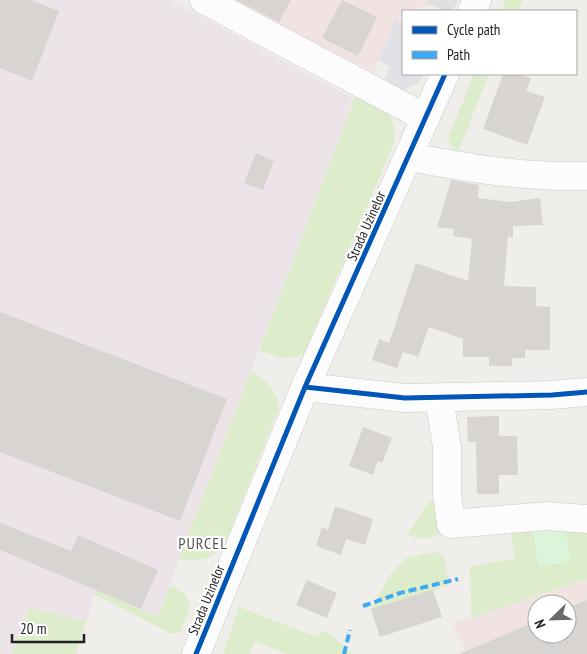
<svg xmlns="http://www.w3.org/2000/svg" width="587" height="654" viewBox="0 0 587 654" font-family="'PT Sans Narrow',sans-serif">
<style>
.commercial{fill:#f1e3e1;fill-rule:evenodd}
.industrial{fill:#ede4e9}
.grass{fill:#ddeccb}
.park{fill:#daf5da}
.parking{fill:#e0dfde}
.plaza{fill:#e2e1e5}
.building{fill:#d7d4d2}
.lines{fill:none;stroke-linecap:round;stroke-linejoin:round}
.minor-casing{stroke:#c9c8c7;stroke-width:29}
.minor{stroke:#fdfcfc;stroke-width:28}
.quiet{stroke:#3fa9f5;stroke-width:4;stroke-dasharray:8 4;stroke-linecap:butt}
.cycleway-casing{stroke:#fff;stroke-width:8}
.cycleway{stroke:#0057b8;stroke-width:5}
.labels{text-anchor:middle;stroke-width:4.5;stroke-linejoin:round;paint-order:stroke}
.street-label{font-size:14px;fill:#222;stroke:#fff}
.quarter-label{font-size:16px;letter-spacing:1px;fill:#555;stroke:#fff}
</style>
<rect width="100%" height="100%" fill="#f0eeeb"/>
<path class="commercial" d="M228 0H428L427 4 412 11H403V15L395 20 374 72Z
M587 579V654H467L451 624ZM537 604H567V634H537Z"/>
<path class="industrial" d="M0 0H171L354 99 157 617 96 590 76 654H0Z"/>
<path class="grass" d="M505 0H523L519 11H501Z
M474 74H489L457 155 448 139Z
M356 94C384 108 394 107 395 141L304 354C286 361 276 357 259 350Z
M251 371C267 382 276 389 279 408L223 548C206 561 201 561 179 559Z
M440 496 443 533 425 539 407 535 427 504Z
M587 523V579L471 618 470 567 515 558 510 530Z
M433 552 443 554 450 585 371 609 389 576 406 558Z
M170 585 186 595 190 606 180 633H170L94 594 96 590 157 617Z
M239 607 314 636 326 631 352 654H287L254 641 250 654H223Z
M29 608 86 621 76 654H12Z"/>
<path class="park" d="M564 524 571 561 539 567 532 529Z"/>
<path class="parking" d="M428 0H458L453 11H446L427 4Z"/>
<path class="plaza" d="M398 18 403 24V74H425L417 84 404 90 383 83 390 67 379 60 395 20Z"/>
<path class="building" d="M0 0H31L59 11 32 81 0 68Z
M237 0H291L279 22Z
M342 0 377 17 358 56 322 38Z
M503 74H518L531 78 526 91 545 97 527 145 483 129Z
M256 153 274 161 263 190 244 183Z
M451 180 479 185 478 198 511 202 540 198 543 225 513 226V238L508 236 504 286 536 287V306L550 307V350H525V358H512V366H489V357H463V339L429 327 418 357 403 352 397 368 372 360 379 339 389 343 416 263 468 281 472 239 453 236 454 229 437 227Z
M0 312 227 399 180 521 0 452Z
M499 416V436H517L518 475H499V494H477L476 442H468L467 417Z
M363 427 392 438 382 463 378 461 373 475 349 466Z
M335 506 373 519 365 545 346 539 341 555 316 546 322 527 328 530Z
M0 523 71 551 78 535 158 570 141 609 0 550Z
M307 580 337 593 327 618 296 605Z
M433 590 442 617 380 637 371 609Z
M587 600V654H459L537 621V634H567V608Z"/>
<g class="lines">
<g class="minor-casing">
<path id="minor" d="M204 0 426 118
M472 11 477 0
M409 157C469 168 527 178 587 176
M305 387 405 398 552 395 587 392
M439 398 447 447V494L451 524 547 516 587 519
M196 654 305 387 445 74"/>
</g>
<use href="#minor" class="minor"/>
<path class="quiet" d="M363 606 400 593 458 579
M344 654 350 630"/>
<g class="cycleway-casing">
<path id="cycleway" d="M305 387 405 398 552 395 587 392
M196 654 305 387 445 74"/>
</g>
<use href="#cycleway" class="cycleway"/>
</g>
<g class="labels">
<g class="street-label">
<text transform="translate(366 226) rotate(-66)" y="5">Strada Uzinelor</text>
<text transform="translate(206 600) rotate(-68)" y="5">Strada Uzinelor</text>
</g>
<g class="quarter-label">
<text x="203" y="549">PURCEL</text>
</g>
</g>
<rect x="402" y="10" width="175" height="65" fill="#ffffff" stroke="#a7a7a7"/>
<rect x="412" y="26" width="25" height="8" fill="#0057b8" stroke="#a7a7a7"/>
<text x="447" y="35" font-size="15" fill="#222222">Cycle path</text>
<rect x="412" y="51" width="25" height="8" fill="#3fa9f5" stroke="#a7a7a7"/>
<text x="447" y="60" font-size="15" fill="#222222">Path</text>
<g transform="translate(552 619) rotate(247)"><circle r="24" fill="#ffffff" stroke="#a7a7a7"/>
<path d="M0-4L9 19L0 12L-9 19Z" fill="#6a6968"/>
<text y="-8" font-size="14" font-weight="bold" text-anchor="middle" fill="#222222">N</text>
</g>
<path d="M12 634v8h72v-8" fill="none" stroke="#222222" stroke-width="2.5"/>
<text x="20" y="634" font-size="15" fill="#222222" stroke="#ffffff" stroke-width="4" paint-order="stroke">20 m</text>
</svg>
